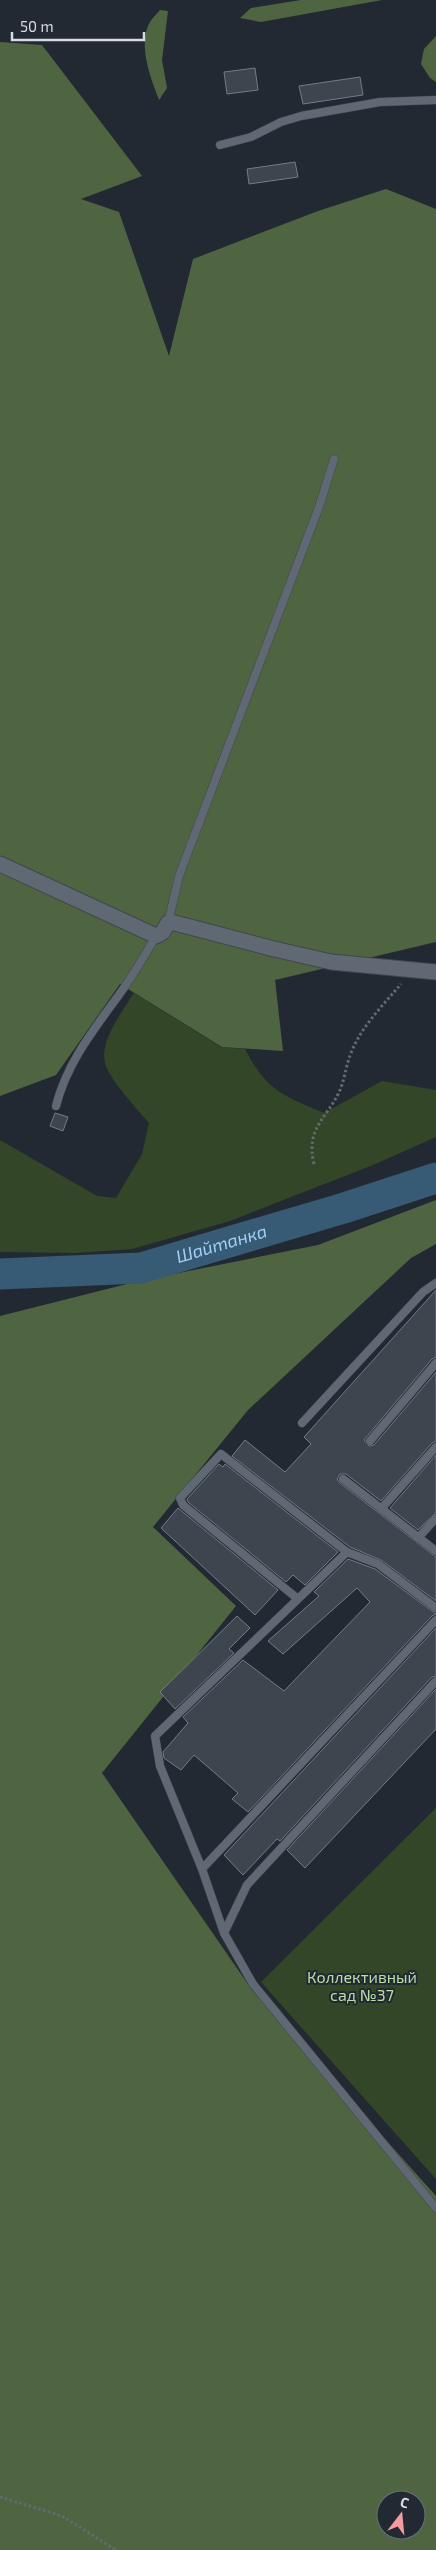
<svg xmlns="http://www.w3.org/2000/svg" width="436" height="2550" viewBox="0 0 436 2550" font-family="'Exo 2',sans-serif">
<style>
.green{fill:#344628}
.forest{fill:#4f6542;fill-rule:evenodd}
.lines{fill:none;stroke-linecap:round;stroke-linejoin:round}
.river{stroke:#375a75;stroke-width:31}
.building{fill:#3d454f;stroke:#737b86}
.service-casing{stroke:#40464e;stroke-width:9}
.minor-casing{stroke:#40464e;stroke-width:17}
.path{stroke:#636a72;stroke-width:3;stroke-dasharray:2.5 2.5;stroke-linecap:butt}
.service{stroke:#606873;stroke-width:8}
.minor{stroke:#606873;stroke-width:15}
.labels{text-anchor:middle;stroke-width:4;stroke-linejoin:round;paint-order:stroke}
.park-label{font-size:16px;fill:#b9dea2;stroke:#222932}
.water-label{font-size:18px;font-style:italic;fill:#a2d1f7;stroke:#222932}
</style>
<rect width="100%" height="100%" fill="#222932"/>
<path class="green" d="M134 993 221 1047 245 1049C266 1090 283 1096 324 1113L382 1081 436 1090V1137L373 1165 230 1221 132 1249 76 1253 0 1252V1140L97 1196 116 1198 142 1154 149 1123C138 1110 109 1079 105 1063 99 1042 123 1010 134 993Z
M436 1808V2179L261 1982Z"/>
<path class="forest" d="M301 0H382L261 22 240 18 251 8Z
M160 10 168 11 162 60 167 88 159 100C151 79 137 44 150 22 152 18 157 14 160 10Z
M436 36V82L430 78 421 64 424 49Z
M0 42 42 45 142 176 81 199 119 212 169 356 193 259 318 211 386 189 436 209V942L275 980 283 1051 222 1047 120 984 56 1075 0 1096Z
M436 1200V1244L411 1258 248 1410 153 1527 236 1606 102 1773 252 1990 436 2196V2550H0V1316L139 1281 318 1245ZM386 2500H416V2530H386Z"/>
<g class="lines">
<path class="river" id="s1" d="M0 1274 141 1268 344 1208 436 1178"/>
</g>
<path class="building" d="M255 68 258 90 227 94 224 72Z
M360 77 363 95 303 104 299 86Z
M295 162 298 177 249 184 247 169Z
M55 1113 68 1117 63 1131 50 1126Z
M436 1290V1357L432 1359 364 1440 369 1446 374 1445 436 1372V1441L432 1443 381 1501 346 1474H340L337 1479 340 1483 436 1557V1601L381 1560 350 1547 232 1456 245 1440 285 1472 311 1444 304 1437Z
M436 1455V1512L418 1530 390 1508Z
M219 1464 223 1467 225 1464 338 1552 305 1585 293 1575 286 1582 188 1502 187 1499Z
M178 1508 278 1590 255 1615 161 1528Z
M348 1559 375 1569 436 1614 432 1616 248 1812 232 1799 238 1793 194 1755 181 1770 164 1758 163 1752 188 1723 183 1717 243 1660 284 1691 370 1602 357 1588 283 1654 268 1641 319 1596 314 1592Z
M237 1616 250 1628 229 1649 234 1653 175 1709 160 1692Z
M436 1628V1676L432 1677 280 1841 277 1839 243 1875 224 1855Z
M436 1689V1729L305 1868 287 1850Z"/>
<g class="lines">
<g class="service-casing">
<path id="service" d="M220 145 251 137 281 122 301 116 380 102 436 100
M168 923 179 876 319 507 334 459
M56 1106C67 1062 95 1028 121 992 134 974 145 955 156 936
M302 1423 423 1292 436 1283
M370 1441 436 1363
M343 1479 436 1551
M381 1509 436 1447
M418 1538 436 1518
M298 1599 183 1505 180 1498 221 1454 347 1552 378 1564 436 1608
M436 1681 247 1885 224 1933 253 1984 436 2208
M202 1869 436 1620
M224 1933 202 1869 160 1766 155 1736 347 1552"/>
</g>
<g class="minor-casing">
<path id="minor" d="M0 864 156 936 163 932 168 923H175L274 949 331 962 436 972"/>
</g>
<path class="path" d="M314 1164C305 1127 328 1118 340 1090 345 1078 346 1065 351 1053 361 1027 383 1005 401 984
M0 2497 62 2516 116 2550"/>
<use href="#service" class="service"/>
<use href="#minor" class="minor"/>
</g>
<g class="labels">
<g class="park-label">
<text x="362" y="1983">Коллективный<tspan x="362" dy="18">сад №37</tspan></text>
</g>
<g class="water-label">
<text dy="6" stroke="none"><textPath href="#s1" startOffset="225">Шайтанка</textPath></text>
</g>
</g>
<g transform="translate(401 2515) rotate(16)"><circle r="24" fill="#222932" stroke="#6a7078"/>
<path d="M0-4L9 19L0 12L-9 19Z" fill="#f49b9f"/>
<text y="-8" font-size="14" font-weight="bold" text-anchor="middle" fill="#d6dbe1">С</text>
</g>
<path d="M12 32v8h132v-8" fill="none" stroke="#d6dbe1" stroke-width="2.5"/>
<text x="20" y="32" font-size="15" fill="#d6dbe1" stroke="#222932" stroke-width="4" paint-order="stroke">50 m</text>
</svg>
